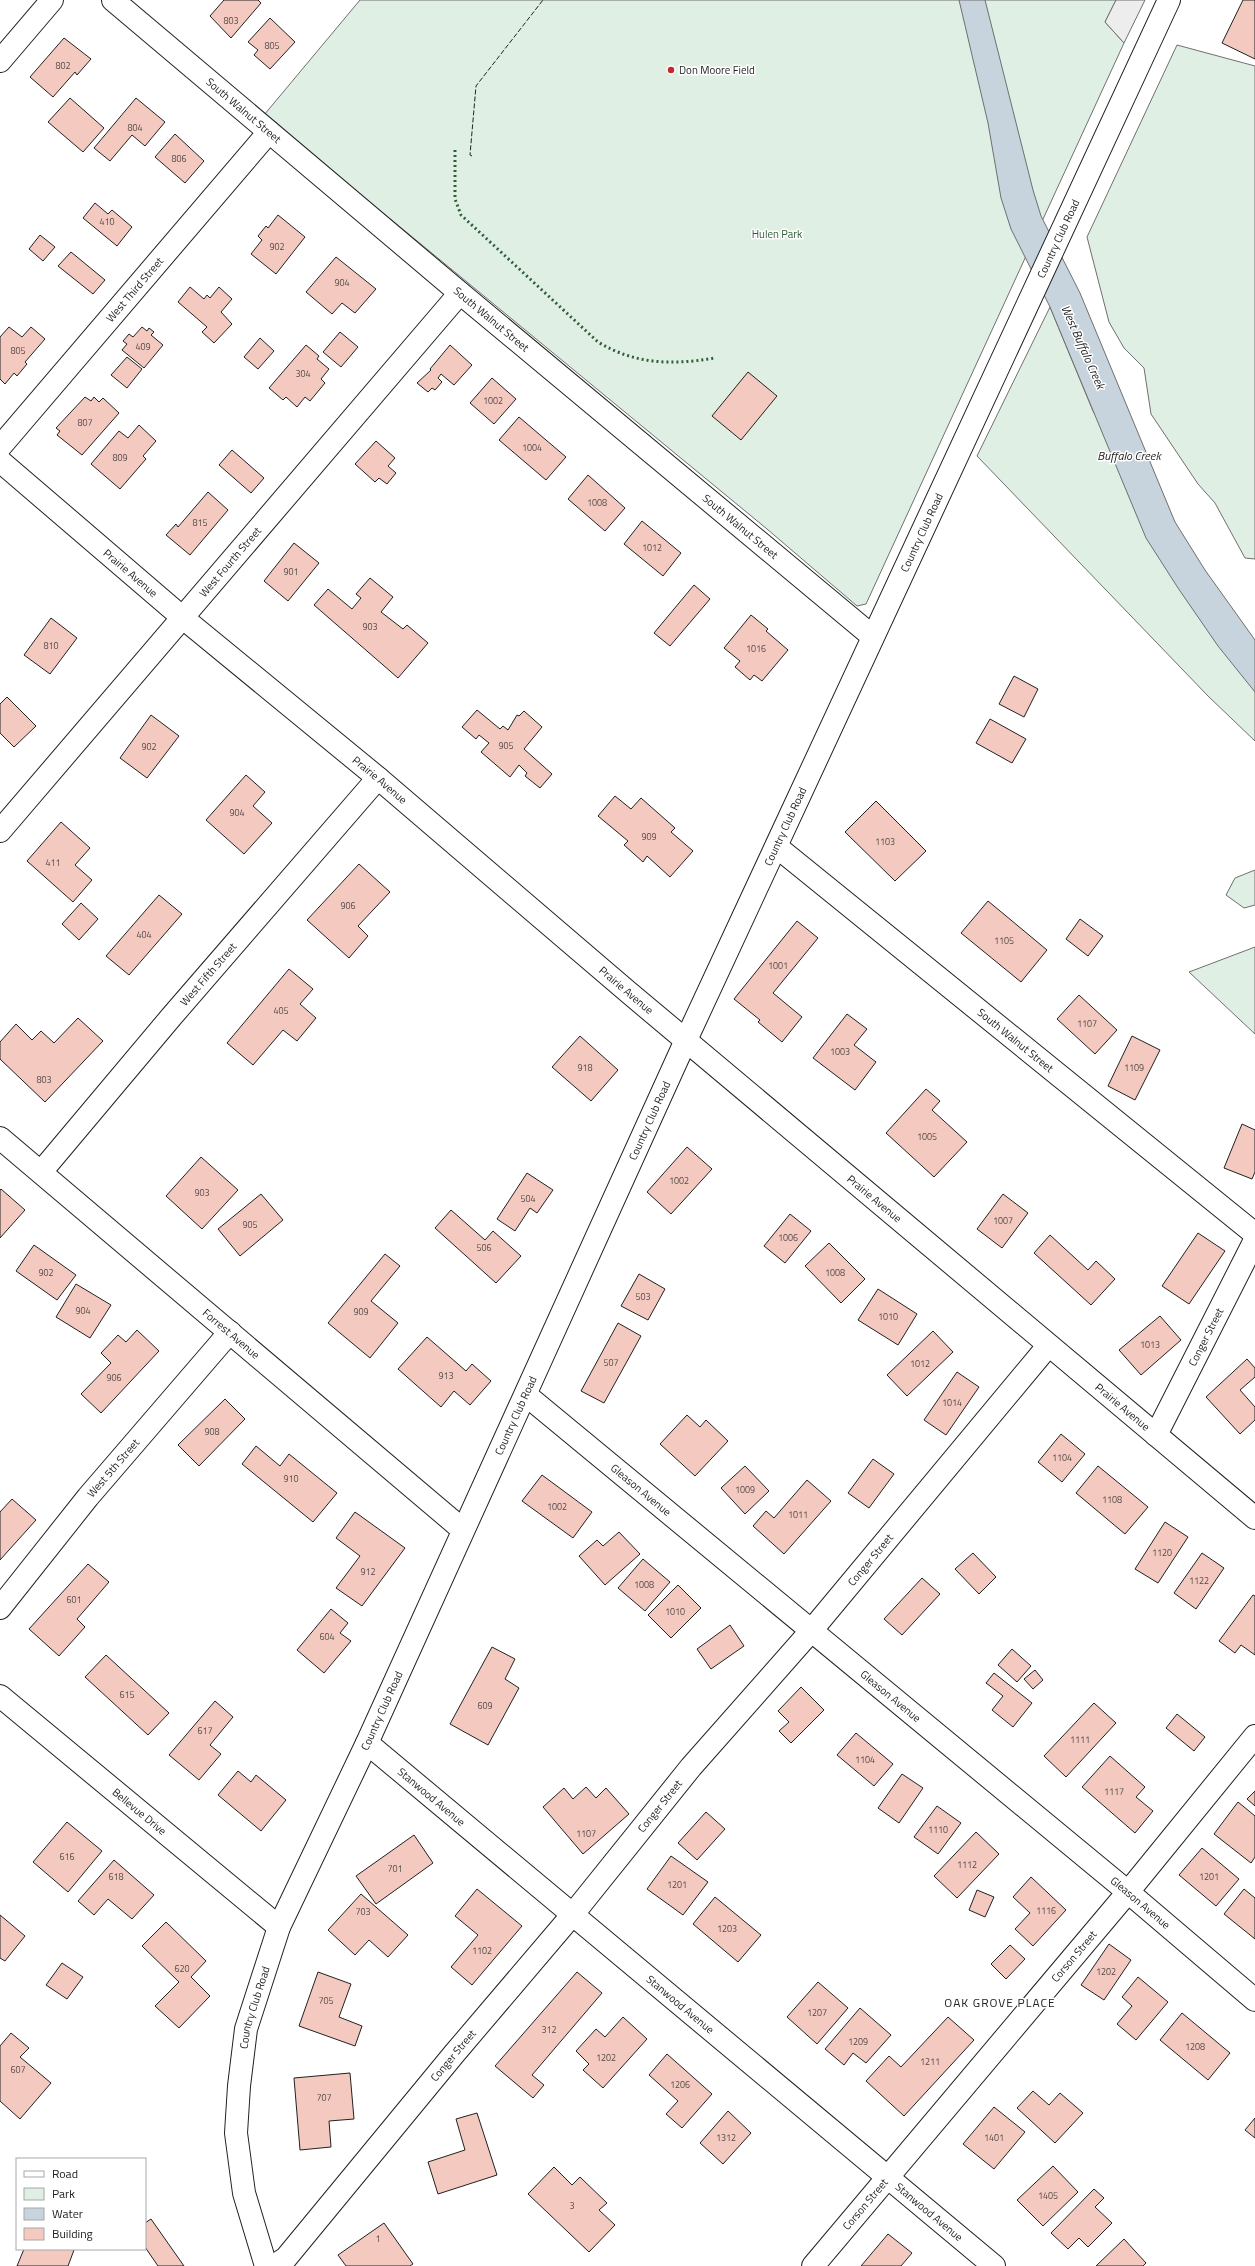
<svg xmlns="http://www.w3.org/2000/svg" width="1255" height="2266" viewBox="0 0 1255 2266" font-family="'Titillium Web',sans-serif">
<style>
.green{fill:#e0efe3;stroke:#6f6f6f}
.parking{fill:#ededed;stroke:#6f6f6f}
.water{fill:#c7d3dd;stroke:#6f6f6f}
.building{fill:#f3c9c0;stroke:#222}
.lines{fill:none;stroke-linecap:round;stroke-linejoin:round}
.minor-casing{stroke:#222;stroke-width:24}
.major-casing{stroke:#222;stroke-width:24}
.minor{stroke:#fff;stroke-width:22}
.major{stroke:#fff;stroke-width:22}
.hedge{stroke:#2f5e38;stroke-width:3;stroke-dasharray:2 3;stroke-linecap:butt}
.fence{stroke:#222;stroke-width:1;stroke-dasharray:5 2;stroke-linecap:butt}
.poi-dot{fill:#c62828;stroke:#fff;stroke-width:1.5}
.labels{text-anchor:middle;stroke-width:3;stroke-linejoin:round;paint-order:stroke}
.number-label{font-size:9px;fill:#564c4a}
.poi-label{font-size:11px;fill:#222;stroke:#fff;text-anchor:start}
.street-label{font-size:11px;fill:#222;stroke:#fff}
.park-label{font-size:11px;fill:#2f5e38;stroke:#fff}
.water-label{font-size:12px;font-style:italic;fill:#222;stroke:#fff}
.neighbourhood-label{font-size:12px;letter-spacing:1px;fill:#222;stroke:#fff}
</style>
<rect width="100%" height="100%" fill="#fff"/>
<path class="green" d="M360 0H1116L1105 22 1124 43 866 604 857 606 767 529 264 115Z
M1177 45 1255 66V559L1245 558 1215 503 1198 484 1151 414 1144 368 1124 348 1109 322 1087 237Z
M1050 307 1093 411 1255 692V741L1208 696 977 456Z
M1255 870V905L1244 908 1226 895 1235 878Z
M1255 947V1034L1189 972Z"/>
<path class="parking" d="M1116 0H1145L1124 43 1105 22Z"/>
<path class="water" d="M959 0H985L1033 190 1041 216 1080 293 1175 522 1205 570 1255 640V692L1218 646 1178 588 1146 538 1050 307 1011 229 1001 198 988 123Z"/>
<path class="building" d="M224 0H258L261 3 231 38 210 16Z
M1243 0H1255V59L1222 43Z
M270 18 295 42 270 69 254 55 258 50 248 42Z
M64 38 91 59 77 75 75 72 53 97 30 77Z
M70 98 104 128 83 152 48 122Z
M136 98 165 122 145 146 132 135 110 161 94 148Z
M175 134 204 161 185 183 155 157Z
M95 203 108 214 112 210 132 227 117 246 83 218Z
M278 215 305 237 276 274 251 254 262 240 258 236 266 226 268 228Z
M40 235 55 247 43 261 29 249Z
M71 252 105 280 93 294 58 266Z
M336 257 376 289 355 313 342 303 332 314 306 292Z
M190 287 204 299 207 295 210 298 219 287 232 299 221 312 232 324 214 343 202 332 207 327 178 302Z
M9 327 22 337 31 327 45 339 25 362 27 364 17 376 14 373 5 384 0 379V337Z
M142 327 147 331 149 328 154 332 151 335 163 345 144 368 122 350 127 344 123 341 129 334 133 337Z
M340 332 358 347 341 367 323 352Z
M260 338 274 351 258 369 244 357Z
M306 345 319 356 317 359 329 369 321 379 325 383 310 401 305 397 297 407 286 397 283 400 269 388Z
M450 345 472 365 454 385 441 374 438 378 442 382 435 390 432 388 428 392 417 383 431 370 430 369Z
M127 357 142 369 127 388 111 375Z
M748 372 777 396 741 440 712 416Z
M492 378 516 399 494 424 470 403Z
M85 397 91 401 94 397 99 402 103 398 119 413 82 455 57 435 60 431 56 428Z
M519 417 566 457 546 480 499 440Z
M139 425 156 441 143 456 146 459 120 489 91 464 119 431 128 438Z
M376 441 395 458 388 466 396 473 387 484 379 478 375 482 355 464Z
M232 450 264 478 251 493 219 465Z
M588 475 625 508 605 531 568 499Z
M208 492 228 510 190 555 166 535 176 524 178 527Z
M642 521 681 553 663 576 624 544Z
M294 543 319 563 288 601 264 581Z
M370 578 393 597 381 612 403 629 407 625 428 643 398 678 314 605 328 589 352 609 361 598 356 594Z
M694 585 710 599 670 646 654 633Z
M751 615 768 629 766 631 788 650 762 681 754 675 750 680 735 667 740 661 724 648Z
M51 618 77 638 50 674 24 655Z
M1014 676 1038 689 1024 717 999 704Z
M7 697 36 726 14 747 0 733V704Z
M477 710 500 729 503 726 508 730 517 715 519 716 524 711 542 727 524 749 552 774 540 788 525 776 527 773 519 765 510 777 481 752 489 743 479 735 476 739 462 727Z
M151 715 179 736 147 778 120 758Z
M990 719 1026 739 1012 763 976 743Z
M246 775 265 792 253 806 272 823 244 854 206 820Z
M615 796 631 809 641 798 675 828 671 832 693 851 670 877 647 856 643 862 624 845 628 841 598 816Z
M876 801 926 851 895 881 845 832Z
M61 822 90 848 75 865 92 880 73 902 27 861Z
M359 864 390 892 358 926 368 936 349 958 307 920Z
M159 895 182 914 129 975 106 956Z
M988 901 1047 950 1021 982 961 933Z
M81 903 98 919 79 940 62 924Z
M1080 919 1103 936 1088 956 1066 939Z
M797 921 818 938 773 993 802 1017 782 1042 758 1022 760 1020 734 999Z
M289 969 313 989 300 1004 316 1018 297 1041 283 1030 253 1065 227 1043Z
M1079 995 1117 1030 1095 1054 1057 1019Z
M847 1014 867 1029 854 1045 876 1062 855 1090 813 1058Z
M78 1018 103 1041 45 1102 0 1059V1042L16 1024 32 1040 41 1031 54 1043Z
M580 1036 618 1070 591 1101 552 1067Z
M1132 1036 1160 1050 1135 1100 1108 1086Z
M926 1089 940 1101 932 1110 967 1142 934 1177 886 1133Z
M1242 1124 1255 1130V1172L1252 1179 1224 1168Z
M687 1147 712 1169 671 1214 647 1192Z
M201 1157 238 1190 202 1229 166 1196Z
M527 1173 553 1190 537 1213 530 1208 515 1231 497 1219Z
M1 1189 25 1210 0 1238V1190Z
M261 1194 283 1220 240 1256 218 1229Z
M1003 1194 1028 1213 1002 1248 977 1229Z
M451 1210 485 1240 493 1231 521 1256 496 1283 435 1228Z
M790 1214 811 1231 785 1263 764 1246Z
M1198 1233 1225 1251 1189 1304 1162 1286Z
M1050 1235 1088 1270 1096 1261 1115 1279 1091 1305 1034 1253Z
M829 1243 865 1279 841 1303 805 1266Z
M34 1245 76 1275 57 1300 16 1271Z
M385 1254 400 1266 371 1301 398 1323 370 1358 328 1323Z
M639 1274 665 1289 648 1320 621 1306Z
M76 1284 111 1305 90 1338 56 1317Z
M878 1289 917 1314 898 1345 858 1320Z
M1160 1316 1181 1340 1141 1375 1119 1350Z
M618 1323 641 1336 604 1403 581 1391Z
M137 1330 159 1351 101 1413 81 1394 111 1363 101 1353 118 1335 126 1342Z
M933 1331 953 1352 907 1396 887 1375Z
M427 1337 466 1371 472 1364 491 1381 470 1405 454 1391 441 1407 398 1369Z
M1247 1359 1255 1368V1377L1240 1390 1255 1407V1420L1240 1434 1206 1397Z
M957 1372 979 1387 946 1435 924 1420Z
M225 1399 245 1419 199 1466 178 1445Z
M687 1415 700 1427 706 1420 728 1441 695 1476 660 1444Z
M1061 1434 1085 1454 1062 1482 1038 1462Z
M256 1446 280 1466 289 1454 337 1493 313 1522 242 1464Z
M873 1459 894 1474 869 1508 848 1493Z
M745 1466 769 1491 745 1514 721 1488Z
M1098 1466 1148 1507 1125 1534 1076 1493Z
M542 1475 592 1512 573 1538 522 1501Z
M807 1480 831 1501 784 1554 753 1526 766 1511 774 1518Z
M12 1499 36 1520 0 1560V1512Z
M355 1512 405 1548 362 1606 336 1588 360 1556 336 1538Z
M1165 1522 1188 1537 1158 1583 1135 1569Z
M619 1532 640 1554 605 1585 579 1556 597 1540 603 1546Z
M973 1553 996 1577 979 1594 955 1569Z
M1202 1553 1224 1568 1196 1609 1174 1593Z
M643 1559 670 1582 645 1611 618 1588Z
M88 1564 109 1582 77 1619 85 1627 59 1656 29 1629Z
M922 1578 940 1594 902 1635 884 1619Z
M678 1585 701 1608 671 1638 648 1615Z
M1253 1595 1255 1596V1655L1241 1645 1235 1653 1219 1641Z
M331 1609 348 1623 340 1633 351 1641 324 1673 297 1650Z
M730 1625 744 1646 711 1669 697 1649Z
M492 1647 515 1659 505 1679 519 1688 488 1745 450 1724Z
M1012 1649 1031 1666 1017 1682 998 1665Z
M106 1655 169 1713 148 1735 85 1677Z
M1035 1670 1043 1680 1033 1689 1024 1679Z
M994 1673 1032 1703 1013 1727 992 1710 1003 1696 986 1683Z
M801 1687 824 1710 791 1743 779 1731 789 1722 778 1711Z
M215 1701 233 1717 210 1745 221 1754 199 1780 169 1755Z
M1094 1703 1116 1723 1066 1777 1044 1756Z
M1177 1714 1205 1737 1194 1751 1166 1728Z
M856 1733 893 1764 874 1786 837 1755Z
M1110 1756 1145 1787 1136 1797 1153 1811 1135 1833 1082 1787Z
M238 1771 251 1782 256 1775 286 1800 261 1831 218 1795Z
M902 1774 923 1788 899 1823 878 1808Z
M586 1787 596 1798 606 1788 629 1814 583 1854 543 1807 564 1788 573 1799Z
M1255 1791V1806L1247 1799Z
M1238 1802 1255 1816V1857L1251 1863 1214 1834Z
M937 1806 961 1823 938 1854 914 1837Z
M706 1812 725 1829 697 1860 678 1843Z
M67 1822 102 1851 68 1892 33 1862Z
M976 1832 999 1854 957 1898 934 1876Z
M414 1835 433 1863 376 1904 356 1876Z
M1202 1848 1239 1879 1216 1906 1179 1875Z
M671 1856 708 1882 683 1915 647 1889Z
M114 1860 154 1895 132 1919 108 1899 94 1915 78 1901Z
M1031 1877 1066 1910 1033 1946 1015 1929 1030 1913 1013 1897Z
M477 1889 522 1926 472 1985 451 1967 478 1935 455 1916Z
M1244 1889 1255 1898V1939L1224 1914Z
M977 1890 994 1897 985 1917 969 1910Z
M361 1894 408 1935 388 1957 369 1940 355 1955 328 1930Z
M715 1897 761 1935 738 1962 693 1924Z
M0 1915 25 1936 5 1961 0 1958Z
M166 1922 206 1961 191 1977 210 1996 179 2028 155 2006 179 1982 142 1946Z
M1109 1944 1131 1960 1104 2000 1081 1985Z
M1010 1945 1025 1959 1006 1979 991 1964Z
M62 1963 83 1977 67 1999 46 1985Z
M318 1972 351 1984 339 2017 362 2026 355 2046 299 2026Z
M577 1972 602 1993 532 2075 544 2085 533 2098 495 2066Z
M1138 1977 1168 2002 1136 2040 1117 2024 1132 2006 1122 1997Z
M818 1982 848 2008 817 2044 787 2017Z
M860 2008 891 2035 866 2063 853 2053 844 2065 825 2049Z
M1182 2013 1230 2053 1208 2080 1160 2040Z
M623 2017 647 2039 603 2088 583 2070 589 2064 576 2051 596 2029 605 2037Z
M948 2017 974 2040 904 2116 866 2081 889 2056 901 2067Z
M11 2033 29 2048 20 2057 51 2083 20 2119 0 2101V2046Z
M667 2054 712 2094 682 2128 666 2114 678 2101 649 2075Z
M350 2073 354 2119 329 2121 331 2147 300 2150 294 2078Z
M1033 2091 1049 2105 1060 2093 1083 2113 1055 2143 1017 2108Z
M994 2107 1025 2132 994 2169 963 2144Z
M728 2111 751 2133 723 2164 700 2143Z
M477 2113 497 2175 438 2194 428 2162 465 2150 456 2119Z
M1255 2118V2138L1245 2130Z
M1053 2166 1078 2192 1043 2226 1017 2200Z
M554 2167 572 2185 580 2177 607 2203 599 2210 615 2225 589 2252 528 2194Z
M1094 2189 1104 2198 1095 2207 1112 2223 1088 2247 1079 2238 1068 2249 1051 2233Z
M151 2219 184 2266H158L145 2247V2223Z
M384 2223 413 2264 410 2266H346L338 2255Z
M888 2234 912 2253 901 2266H861Z
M1124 2239 1146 2263 1143 2266H1096Z
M24 2249H71L74 2250 68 2266H17Z"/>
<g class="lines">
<g class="minor-casing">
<g id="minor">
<path id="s1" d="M113 0 460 293 872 636"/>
<path d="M0 61 52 0"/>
<path id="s2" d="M0 447 269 132"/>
<path id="s3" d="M0 461 183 618 378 778 627 991 1255 1518"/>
<path id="s4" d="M0 831 460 293"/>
<path id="s5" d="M777 847 1255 1234"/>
<path id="s6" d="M0 1138 463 1530"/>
<path id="s7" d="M41 1172 172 1016 378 778"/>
<path id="s8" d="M526 1395 1128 1892 1255 2000"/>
<path id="s9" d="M1156 1435 1255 1240"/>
<path id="s10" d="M0 1608 88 1497 230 1332"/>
<path id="s11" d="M0 1696 279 1927"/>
<path id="s12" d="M367 1743 994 2266"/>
<path id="s13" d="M274 2266 286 2258 454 2054 573 1914 691 1767 811 1631 1048 1346"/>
<path id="s14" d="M813 2266 1128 1892 1255 1736"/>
</g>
</g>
<g class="major-casing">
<g id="major">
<path id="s15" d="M266 2266 244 2193 236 2133 239 2086 246 2029 279 1927 367 1743 686 1040 1169 0"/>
</g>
</g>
<use href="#minor" class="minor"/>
<use href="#major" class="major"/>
<path class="hedge" d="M455 150V199L461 215 598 342C636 365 673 365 715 358"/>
<path class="fence" d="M472 156 470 155 476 86 543 0"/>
</g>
<circle class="poi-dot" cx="671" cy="70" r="4"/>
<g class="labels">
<g class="number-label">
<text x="231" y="24">803</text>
<text x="272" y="49">805</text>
<text x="63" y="69">802</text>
<text x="135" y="131">804</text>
<text x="179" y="162">806</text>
<text x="107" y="225">410</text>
<text x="277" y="250">902</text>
<text x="342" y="286">904</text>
<text x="143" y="350">409</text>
<text x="18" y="354">805</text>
<text x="303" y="377">304</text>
<text x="493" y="404">1002</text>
<text x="85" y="426">807</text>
<text x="532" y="451">1004</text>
<text x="120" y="461">809</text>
<text x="597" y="506">1008</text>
<text x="200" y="526">815</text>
<text x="652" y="551">1012</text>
<text x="291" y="575">901</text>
<text x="370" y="630">903</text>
<text x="51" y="649">810</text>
<text x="756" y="652">1016</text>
<text x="506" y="749">905</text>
<text x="149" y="750">902</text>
<text x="237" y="816">904</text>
<text x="649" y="840">909</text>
<text x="885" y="845">1103</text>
<text x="53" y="866">411</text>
<text x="348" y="909">906</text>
<text x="144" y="938">404</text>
<text x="1004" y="944">1105</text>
<text x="778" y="969">1001</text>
<text x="281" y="1014">405</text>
<text x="1087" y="1027">1107</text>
<text x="840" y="1055">1003</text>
<text x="585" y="1071">918</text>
<text x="1134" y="1071">1109</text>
<text x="44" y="1083">803</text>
<text x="927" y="1140">1005</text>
<text x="679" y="1184">1002</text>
<text x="202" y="1196">903</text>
<text x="528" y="1202">504</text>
<text x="1003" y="1224">1007</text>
<text x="250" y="1228">905</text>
<text x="788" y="1241">1006</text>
<text x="484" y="1251">506</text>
<text x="46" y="1276">902</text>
<text x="835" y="1276">1008</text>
<text x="643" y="1300">503</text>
<text x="83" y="1314">904</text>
<text x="361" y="1315">909</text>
<text x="888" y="1320">1010</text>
<text x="1150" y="1348">1013</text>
<text x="611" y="1366">507</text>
<text x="920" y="1367">1012</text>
<text x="446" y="1379">913</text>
<text x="114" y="1381">906</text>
<text x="952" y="1406">1014</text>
<text x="212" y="1435">908</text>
<text x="1062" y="1461">1104</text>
<text x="291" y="1482">910</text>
<text x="745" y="1493">1009</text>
<text x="1112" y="1503">1108</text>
<text x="557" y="1510">1002</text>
<text x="798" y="1518">1011</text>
<text x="1162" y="1556">1120</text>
<text x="368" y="1575">912</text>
<text x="1199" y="1584">1122</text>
<text x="644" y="1588">1008</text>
<text x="74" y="1603">601</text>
<text x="675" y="1615">1010</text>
<text x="327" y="1640">604</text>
<text x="127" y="1698">615</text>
<text x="485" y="1709">609</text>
<text x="205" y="1734">617</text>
<text x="1080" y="1743">1111</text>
<text x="865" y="1763">1104</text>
<text x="1114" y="1795">1117</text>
<text x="938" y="1833">1110</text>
<text x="586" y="1837">1107</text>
<text x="67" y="1860">616</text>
<text x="967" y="1868">1112</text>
<text x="395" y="1872">701</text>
<text x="116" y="1880">618</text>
<text x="1209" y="1880">1201</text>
<text x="677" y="1888">1201</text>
<text x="1046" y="1914">1116</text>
<text x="363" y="1915">703</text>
<text x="727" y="1932">1203</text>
<text x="482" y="1954">1102</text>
<text x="182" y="1972">620</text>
<text x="1106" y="1975">1202</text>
<text x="326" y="2004">705</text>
<text x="817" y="2016">1207</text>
<text x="549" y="2033">312</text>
<text x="858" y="2045">1209</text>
<text x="1195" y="2050">1208</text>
<text x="606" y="2061">1202</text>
<text x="930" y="2065">1211</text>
<text x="18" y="2073">607</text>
<text x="680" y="2088">1206</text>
<text x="324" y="2101">707</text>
<text x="726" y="2141">1312</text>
<text x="994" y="2141">1401</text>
<text x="1048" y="2199">1405</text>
<text x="572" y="2209">3</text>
<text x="378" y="2242">1</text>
</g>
<g class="poi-label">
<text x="679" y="74">Don Moore Field</text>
</g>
<g class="street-label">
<text dy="4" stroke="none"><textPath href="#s1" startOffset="171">South Walnut Street</textPath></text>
<text dy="4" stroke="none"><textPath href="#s15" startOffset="2208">Country Club Road</textPath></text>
<text dy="4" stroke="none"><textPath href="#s2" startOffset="207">West Third Street</textPath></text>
<text dy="4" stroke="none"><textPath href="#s1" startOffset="495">South Walnut Street</textPath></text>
<text dy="4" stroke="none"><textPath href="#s1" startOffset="819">South Walnut Street</textPath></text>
<text dy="4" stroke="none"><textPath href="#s15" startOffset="1884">Country Club Road</textPath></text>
<text dy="4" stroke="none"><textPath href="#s4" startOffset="354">West Fourth Street</textPath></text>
<text dy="4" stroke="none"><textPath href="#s3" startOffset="172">Prairie Avenue</textPath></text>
<text dy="4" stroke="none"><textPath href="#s3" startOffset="496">Prairie Avenue</textPath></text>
<text dy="4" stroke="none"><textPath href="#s15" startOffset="1560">Country Club Road</textPath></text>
<text dy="4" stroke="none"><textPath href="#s7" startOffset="259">West Fifth Street</textPath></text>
<text dy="4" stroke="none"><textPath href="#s3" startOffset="820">Prairie Avenue</textPath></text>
<text dy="4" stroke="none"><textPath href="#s5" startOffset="307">South Walnut Street</textPath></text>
<text dy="4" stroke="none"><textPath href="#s15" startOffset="1236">Country Club Road</textPath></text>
<text dy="4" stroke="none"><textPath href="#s3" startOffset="1144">Prairie Avenue</textPath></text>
<text dy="4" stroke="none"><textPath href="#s6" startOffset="303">Forrest Avenue</textPath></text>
<text dy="4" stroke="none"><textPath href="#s9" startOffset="110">Conger Street</textPath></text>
<text dy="4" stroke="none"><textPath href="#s3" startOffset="1468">Prairie Avenue</textPath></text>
<text dy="4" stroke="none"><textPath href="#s15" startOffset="912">Country Club Road</textPath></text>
<text dy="4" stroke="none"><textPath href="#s10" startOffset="180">West 5th Street</textPath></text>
<text dy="4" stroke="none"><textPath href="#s8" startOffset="149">Gleason Avenue</textPath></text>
<text dy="4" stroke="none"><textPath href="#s13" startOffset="925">Conger Street</textPath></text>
<text dy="4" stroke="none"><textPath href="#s8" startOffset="473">Gleason Avenue</textPath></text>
<text dy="4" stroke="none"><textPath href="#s15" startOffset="588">Country Club Road</textPath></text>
<text dy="4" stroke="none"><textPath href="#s12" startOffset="84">Stanwood Avenue</textPath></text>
<text dy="4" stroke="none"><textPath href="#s13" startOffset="601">Conger Street</textPath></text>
<text dy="4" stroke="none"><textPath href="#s11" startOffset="181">Bellevue Drive</textPath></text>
<text dy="4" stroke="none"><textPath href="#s8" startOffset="797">Gleason Avenue</textPath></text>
<text dy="4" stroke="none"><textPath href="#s14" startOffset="405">Corson Street</textPath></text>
<text dy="4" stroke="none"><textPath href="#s12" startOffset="408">Stanwood Avenue</textPath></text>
<text dy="4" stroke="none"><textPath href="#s15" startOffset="264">Country Club Road</textPath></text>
<text dy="4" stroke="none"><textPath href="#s13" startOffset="277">Conger Street</textPath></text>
<text dy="4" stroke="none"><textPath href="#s14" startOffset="81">Corson Street</textPath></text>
<text dy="4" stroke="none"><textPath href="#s12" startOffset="732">Stanwood Avenue</textPath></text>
</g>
<g class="park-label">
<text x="777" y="238">Hulen Park</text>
</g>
<g class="water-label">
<text transform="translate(1083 347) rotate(66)" y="4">West Buffalo Creek</text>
<text x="1129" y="460">Buffalo Creek</text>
</g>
<g class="neighbourhood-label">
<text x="1000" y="2007">OAK GROVE PLACE</text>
</g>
</g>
<rect x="16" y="2158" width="130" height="92" fill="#ffffff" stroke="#a7a7a7"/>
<rect x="24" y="2171" width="20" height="6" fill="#ffffff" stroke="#a7a7a7"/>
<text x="52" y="2178" font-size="12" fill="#222222">Road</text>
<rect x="24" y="2188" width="20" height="12" fill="#e0efe3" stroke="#a7a7a7"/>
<text x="52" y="2198" font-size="12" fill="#222222">Park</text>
<rect x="24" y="2208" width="20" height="12" fill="#c7d3dd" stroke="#a7a7a7"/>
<text x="52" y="2218" font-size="12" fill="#222222">Water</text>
<rect x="24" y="2228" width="20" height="12" fill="#f3c9c0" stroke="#a7a7a7"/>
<text x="52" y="2238" font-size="12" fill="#222222">Building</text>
</svg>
